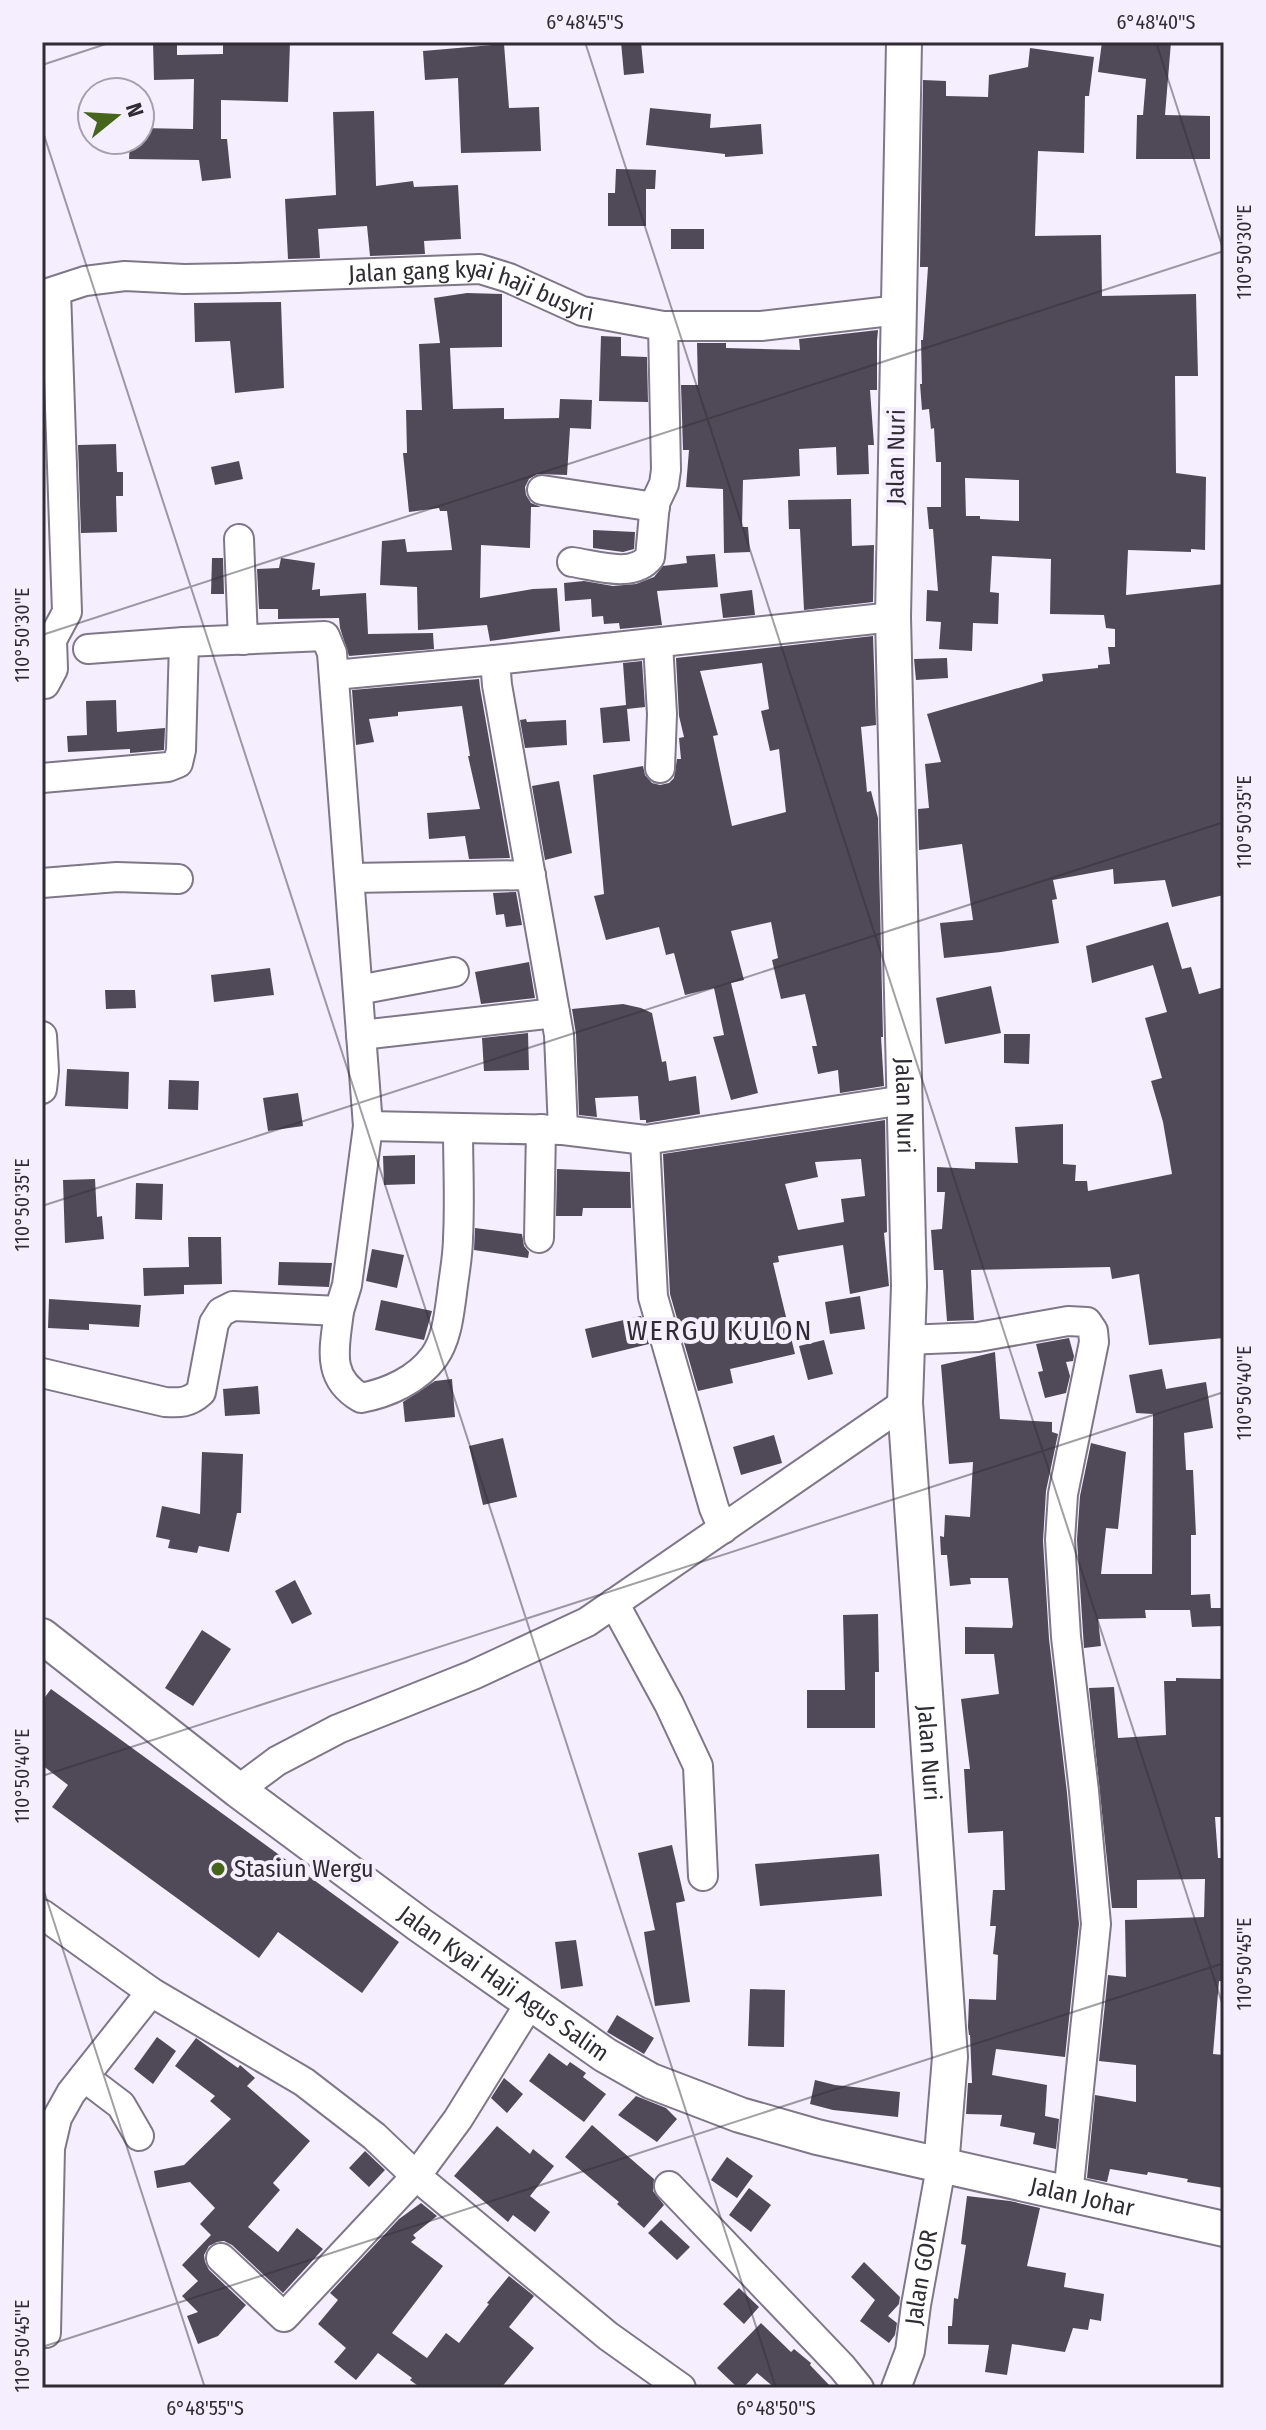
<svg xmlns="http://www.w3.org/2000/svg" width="1266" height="2430" viewBox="0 0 1266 2430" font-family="'Fira Sans Condensed',sans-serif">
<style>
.building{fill:#504a58;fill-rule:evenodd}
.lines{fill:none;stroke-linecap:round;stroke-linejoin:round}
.minor-casing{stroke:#7e7787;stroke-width:32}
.tertiary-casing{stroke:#7e7787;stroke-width:38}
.minor{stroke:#fff;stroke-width:28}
.tertiary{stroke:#fff;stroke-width:34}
.ticks{fill:none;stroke:#2f2c33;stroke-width:2;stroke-opacity:0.45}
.poi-dot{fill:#45651b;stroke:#f5eeff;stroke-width:3}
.labels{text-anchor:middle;stroke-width:8;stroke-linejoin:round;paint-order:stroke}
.street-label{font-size:24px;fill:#2f2c33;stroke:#f5eeff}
.poi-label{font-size:24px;fill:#2f2c33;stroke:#f5eeff;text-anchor:start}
.quarter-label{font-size:28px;letter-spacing:2px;fill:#2f2c33;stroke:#f5eeff}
.neatline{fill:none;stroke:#2f2c33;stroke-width:3}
.ticks-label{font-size:20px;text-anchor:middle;fill:#2f2c33}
</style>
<rect width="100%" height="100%" fill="#f5eeff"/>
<path class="building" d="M153 42H177V55L223 54V42H290L288 102 221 100V139H227L231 178 202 181 199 160 129 159 130 140H140V128L193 129 194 79 154 80Z
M621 42H641L644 73 624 75Z
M1102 42H1171L1165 115 1210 116V159H1136L1137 115H1143L1146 79 1098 72Z
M504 44 509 108 539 107 541 151 461 153 458 78 425 80 423 51Z
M1030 48 1094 57 1089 96H1085L1084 153 1038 151 1035 236 1101 235 1102 296 1196 294 1198 376H1175L1176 473 1206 477 1205 550 1191 549V552L1128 550 1126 595 1224 584V895L1172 907 1165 880 1114 884 1113 869 1053 880 1057 899 1052 900 1059 943 1001 952 944 958 940 923 973 920 962 844 919 850 918 809 929 808 925 764 941 762 927 714 1043 681 1042 674 1098 668V665L1110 664 1108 647H1115V629L1106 628 1104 615 1050 614 1051 559 992 556 990 592 999 593 998 624 973 623 972 651 939 649 941 622 926 621 927 590 938 591 933 529H929L927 507H941V462H936L934 428 931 429 929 409 922 410 920 384H922L921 340H923L928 267H920L923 80 946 81V96L988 97 989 75 1028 67ZM965 478 1019 480V521L980 519V516H966Z
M650 108 711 114 710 128 761 124 763 154 725 157V154L646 145Z
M374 111 376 186 413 181 414 187 458 185 461 239 424 241 425 254 370 256 367 226 318 229 320 258 288 259 285 199 336 195 333 112Z
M616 169 656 170 655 189H646V226H608V193H615Z
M671 229H704V249H671Z
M467 293 502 294V347L450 348 453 409 504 408V419L559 418 560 399 592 400 591 429 570 428 567 475 537 474 529 479 525 487 526 495 531 503 541 507H531L530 548 481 545 480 598 533 589 557 588 560 631 490 641 487 625 418 630 417 587 380 585 382 541 405 539 407 552 452 550 447 511H440L439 508 409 512 403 453H407L406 410H422L419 344 440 343 434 298Z
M281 302 284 388 235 393 230 341 195 342 194 303Z
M878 330 877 341V390H870L874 445H868L869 474 837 475 836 447 799 449 800 476 743 480 742 527H748L750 552 724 553 723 489 686 487 689 450H683L681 385H698L697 343H726V348L800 350 799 339Z
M601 336 621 337V356L647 357 648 402 599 401Z
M116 444 117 472H123V496H116L117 532 81 533 78 445Z
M239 461 243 479 215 485 211 467Z
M851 499 852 546 874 545 873 602 804 610 800 529H789L788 500Z
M593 530 635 532 634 549 623 552 593 548Z
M715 554 718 587 657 591 662 625 620 629 619 623 604 624 603 616 592 617 591 599 565 601 564 583 584 581 613 586 636 584 654 577 663 566 687 563 686 556Z
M212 558H223L224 594H211Z
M281 558 315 563 312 590 320 589V596L366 593 368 634 433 633 434 649 349 656 340 628 339 618 278 619V609H259L257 569 279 568Z
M752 590 755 615 723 618 720 594Z
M873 636 876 725 861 727 867 792 871 791 878 818 883 1037H881L884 1086 840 1093 838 1070 818 1074 812 1046H817L805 994 781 999 772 960 778 958 771 922 731 931 744 980 731 983 758 1093 731 1100 713 1037 724 1035 714 988 685 995 674 953 666 955 659 927 606 940 594 896 604 894 593 775 643 766 645 775 652 783 660 785 669 783 674 778 677 759H681L679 738 684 737 679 716 676 658ZM762 663 769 709 761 711 770 751 779 749 786 812 732 826 713 736 718 735 700 671Z
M947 658 948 678 916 680 914 659Z
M642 661 645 707 627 709 630 741 603 743 600 708 626 705 623 663Z
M479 679 480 688 510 858 469 859 465 836 429 839 427 813 480 809 468 756H470L462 706 398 712V716L369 719 374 742 356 745 352 690Z
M116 700 117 732 165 728 164 750 130 753V749L68 752 67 736 87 735 86 701Z
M526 719 527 722 566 720 567 745 525 748 520 720Z
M559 781 572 853 545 860 532 786Z
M516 892 522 925 506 927 504 914 496 915 493 893Z
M1168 922 1182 969 1191 967 1199 994 1224 987V1338L1149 1345 1139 1274 1112 1279 1110 1267 971 1270 974 1320 947 1321 943 1270H934L931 1230 942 1229 945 1192H937V1167L975 1169V1162L1018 1163 1015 1127 1063 1124V1164L1076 1165 1075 1181H1087L1088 1191 1172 1174 1163 1122 1151 1081 1162 1078 1145 1018 1167 1012 1153 965 1092 983 1086 946Z
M529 962 535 998 481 1004 475 972Z
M270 968 274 995 214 1002 211 975Z
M991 986 1001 1033 945 1044 936 998Z
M105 990H135L136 1008 106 1009Z
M623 1004 641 1008 652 1013 662 1062 666 1061 669 1081 696 1076 700 1114 646 1123V1120H640L638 1096 595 1098 597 1117 579 1115 576 1034 572 1009Z
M528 1033 529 1070 484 1071 482 1038Z
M1004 1034H1030L1029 1064 1004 1063Z
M67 1069 129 1072 128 1109 65 1106Z
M169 1080 199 1081 198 1110 168 1109Z
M298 1093 303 1126 268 1131 263 1098Z
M885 1120 887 1232 884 1233 889 1286 850 1294 843 1245 778 1256 779 1262 773 1263 795 1354 730 1369 733 1383 698 1391 670 1294 663 1154ZM861 1159 865 1196 841 1199 844 1222 798 1230 785 1184 818 1177 815 1162Z
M415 1155V1184L384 1185 383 1156Z
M557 1169 630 1172 631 1208H583L582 1216H556Z
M95 1179 97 1217 102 1216 104 1239 65 1243 63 1180Z
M136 1183 163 1184 162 1220 135 1219Z
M475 1228 522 1234 524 1246 529 1252 528 1258 474 1250Z
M188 1237H221L222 1284 184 1285V1294L144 1296 143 1268 189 1267Z
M372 1249 404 1255 397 1288 366 1281Z
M279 1262 332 1263 329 1287 278 1285Z
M860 1296 865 1329 830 1334 825 1302Z
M49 1299 141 1305 139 1327 89 1324V1330L48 1328Z
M381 1300 432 1311 424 1340 375 1330Z
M641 1316 649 1344 592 1358 585 1329Z
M1069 1338 1074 1356 1073 1361 1066 1362 1070 1376 1066 1393 1045 1398 1038 1372 1043 1371 1036 1344Z
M824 1340 833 1374 808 1380 799 1346Z
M995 1352 1000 1419 1052 1422V1432L1058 1434 1046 1491 1043 1541 1049 1639 1067 1793 1079 1924 1065 2057 996 2049 992 2075 1047 2085 1045 2116 1059 2119 1056 2149 1033 2144 1035 2133 1000 2126 1002 2115 966 2114 968 2083H972L970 2035H969L968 2027 969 1999 996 2000 998 1955 993 1954 996 1926H990L993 1890H1005L1003 1831 968 1833 964 1769H970L961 1699 999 1694 994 1654H965V1627L1012 1628 1013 1624 1008 1578H970L971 1584 950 1586 947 1555H941L940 1536 944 1537 945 1515 970 1517 973 1462 949 1464 941 1365Z
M1162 1369 1166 1389 1206 1382 1213 1428 1184 1433 1186 1470H1193L1196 1535H1191V1595L1210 1594 1211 1608H1224V1626L1192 1627 1190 1610H1145L1146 1618 1098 1619 1101 1646 1084 1648 1077 1540 1080 1496 1091 1443 1126 1452 1118 1529 1106 1528 1101 1574H1152L1153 1414 1136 1413 1129 1375Z
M452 1379 455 1417 405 1422 403 1402 435 1381Z
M258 1386 260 1414 225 1416 223 1389Z
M774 1435 782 1463 741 1475 733 1447Z
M503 1438 517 1497 483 1505 469 1446Z
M202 1452 243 1454 241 1513H237L229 1552 199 1546 197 1553 168 1548 170 1540 156 1537 162 1506 200 1514Z
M295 1580 312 1614 292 1624 275 1591Z
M878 1614 879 1672H875V1728H807V1690H845L843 1615Z
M202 1630 231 1649 193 1706 165 1688Z
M1176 1678 1224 1679V1754H1221L1224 1817H1215L1218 1858H1224V1982L1219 1981 1213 2054 1224 2055V2188L1187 2182 1188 2179 1148 2172 1147 2175 1110 2169 1107 2182 1087 2178 1095 2095 1136 2102V2065L1099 2061 1108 1975 1126 1977 1125 1920 1204 1917 1205 1879 1137 1880V1908H1112L1089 1688 1114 1687 1118 1738 1166 1735 1164 1681H1176Z
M51 1689 399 1942 362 1993 278 1932 259 1958 52 1807 68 1785 42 1765V1701Z
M672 1845 685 1901 676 1903 690 2002 655 2006 644 1932 655 1930 638 1853Z
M879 1854 882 1896 760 1906 755 1864Z
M576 1940 583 1986 561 1989 555 1942Z
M750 1989 785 1990 784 2047 748 2046Z
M617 2015 654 2038 644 2054 607 2032Z
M157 2037 176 2051 153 2084 134 2069Z
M196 2038 238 2068 240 2065 255 2078 247 2086 310 2141 273 2183 280 2190 248 2227 278 2252 297 2228 323 2249 283 2293 232 2245 224 2241 217 2242 209 2246 204 2255 205 2262 209 2270 246 2305 218 2336 198 2344 187 2316 198 2312 182 2296 198 2281 182 2265 211 2235 200 2224 215 2208 190 2182 157 2188 154 2171 184 2165 231 2119 210 2101 215 2096 175 2066Z
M549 2053 567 2066 570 2062 586 2073 583 2077 606 2094 584 2122 529 2081Z
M504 2078 523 2094 507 2113 491 2098Z
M815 2080 835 2085 900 2092 898 2117 833 2110 810 2104Z
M636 2096 666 2108 677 2119 657 2142 618 2115Z
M592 2125 654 2179 653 2191 664 2205 644 2228 617 2204 619 2202 565 2157Z
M497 2126 530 2154 533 2149 554 2166 530 2196 550 2212 535 2232 513 2215 508 2222 454 2176Z
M365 2151 385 2170 369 2187 349 2168Z
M727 2157 753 2176 737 2198 711 2180Z
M749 2188 771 2205 751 2232 729 2215Z
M967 2196 1010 2201 1040 2208 1027 2266 1066 2273 1064 2287 1104 2294 1101 2321 1090 2319 1088 2330 1073 2328 1065 2352 1012 2344 1007 2375 985 2372 989 2345 948 2344V2326H952L954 2298 958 2299 966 2245 961 2244Z
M421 2203 437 2216 413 2235 416 2238 411 2242 443 2266 392 2333 427 2358 446 2333 459 2343 489 2304 487 2303 509 2276 534 2296 509 2327 534 2348 501 2388H421L410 2380 412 2378 378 2353 356 2380 334 2362 346 2348 318 2324 338 2300 330 2293 399 2219Z
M661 2220 690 2247 677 2260 648 2233Z
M864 2262 900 2297 899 2304 888 2316 897 2323 895 2335 889 2343 860 2321 875 2300 851 2277Z
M739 2288 759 2307 744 2324 723 2304Z
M761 2323 791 2352 794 2349 811 2363 810 2365 832 2388H775L757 2373 743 2388H738L717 2368Z"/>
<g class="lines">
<g class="minor-casing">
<g id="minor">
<path id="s1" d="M42 295 85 281 125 276 184 279 238 278 480 269 509 278 582 311 663 326H761L899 310"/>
<path d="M542 490 655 507"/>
<path d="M239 539 243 640"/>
<path d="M572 562C595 565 633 579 650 557L655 503 664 484 666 470 663 326"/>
<path d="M658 643 662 714 660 768"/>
<path d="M334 675 495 660"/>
<path d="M42 684H45L53 669 52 640 67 612 56 291"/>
<path d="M42 778 168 767 178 763 181 750 184 642"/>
<path d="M350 878 531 875"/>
<path d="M42 883 117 877 178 879"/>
<path d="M358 990 454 972"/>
<path d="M361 1035 555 1013"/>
<path d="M42 1036 44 1071 42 1089"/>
<path d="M368 1126 563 1130 645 1140 904 1100"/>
<path d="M563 1130 559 1035 497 685 495 660 893 617"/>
<path d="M645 1140 653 1297 714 1508 723 1529"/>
<path d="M539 1238 541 1129"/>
<path d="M339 1311C335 1347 325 1377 361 1398 388 1393 417 1380 434 1357 447 1339 449 1314 452 1293 454 1275 458 1256 458 1238 460 1201 458 1165 458 1128"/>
<path d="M906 1340 978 1337 1068 1321 1087 1322 1093 1331 1094 1342 1063 1494 1060 1540 1066 1637 1084 1791 1096 1924 1068 2195"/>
<path d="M42 1373 165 1402C180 1403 189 1403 201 1392L214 1323 221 1312 233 1306 339 1311 347 1285 368 1126 332 653 325 636 184 642 88 649"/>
<path d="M614 1603 669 1704 698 1766 703 1876"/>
<path d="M238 1790 277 1761 338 1729 473 1675 587 1622 905 1403"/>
<path d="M42 1914 151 1992 304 2082 374 2136 416 2176 608 2336 681 2388"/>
<path d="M84 2077 121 2105 139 2136"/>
<path d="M669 2186 842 2367 859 2388"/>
<path d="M221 2258 284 2317 416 2176 458 2119 530 2003"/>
<path d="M46 2333 50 2148 57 2118 71 2093 151 1992"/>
<path id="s2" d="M896 2388 910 2351 916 2305 941 2167"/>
</g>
</g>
<g class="tertiary-casing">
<g id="tertiary">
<path id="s3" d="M904 42 893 617 909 1286 905 1403 950 2057 941 2167"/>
<path id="s4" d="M42 1636 238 1790 420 1925 605 2055 651 2081 740 2115 817 2137 1224 2229"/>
</g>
</g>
<use href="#minor" class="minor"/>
<use href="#tertiary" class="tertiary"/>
</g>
<path class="ticks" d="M585 42 1224 2009M1156 42 1224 252M42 65 112 42M42 129 776 2388M42 635 1224 251M42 1206 1224 822M42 1776 1224 1392M42 1885 205 2388M42 2347 1224 1963"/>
<circle class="poi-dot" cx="218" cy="1869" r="8"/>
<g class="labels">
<g class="street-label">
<text dy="8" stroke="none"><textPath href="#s1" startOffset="436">Jalan gang kyai haji busyri</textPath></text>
<text transform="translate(896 457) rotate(-89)" y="8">Jalan Nuri</text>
<text dy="8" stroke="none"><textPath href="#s3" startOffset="1064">Jalan Nuri</textPath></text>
<text dy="8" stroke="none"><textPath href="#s3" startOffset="1712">Jalan Nuri</textPath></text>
<text dy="8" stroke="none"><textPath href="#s4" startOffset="578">Jalan Kyai Haji Agus Salim</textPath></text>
<text dy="8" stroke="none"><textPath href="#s4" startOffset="1202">Jalan Johar</textPath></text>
<text dy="8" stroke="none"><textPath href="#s2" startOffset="114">Jalan GOR</textPath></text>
</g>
<g class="poi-label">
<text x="234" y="1877">Stasiun Wergu</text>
</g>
<g class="quarter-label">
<text x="720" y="1340">WERGU KULON</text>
</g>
</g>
<rect width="1266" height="2430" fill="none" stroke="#f5eeff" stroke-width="88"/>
<g transform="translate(116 116) rotate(72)"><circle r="38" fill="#f5eeff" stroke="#a6a0ad" stroke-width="2"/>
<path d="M0-6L14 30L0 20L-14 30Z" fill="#45651b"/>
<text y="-12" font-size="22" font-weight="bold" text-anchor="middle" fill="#2f2c33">N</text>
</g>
<rect x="44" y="44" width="1178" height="2342" class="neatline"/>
<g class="ticks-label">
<text x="585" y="29">6°48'45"S</text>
<text x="1156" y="29">6°48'40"S</text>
<text transform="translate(1244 252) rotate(-90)" y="7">110°50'30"E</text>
<text transform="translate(22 635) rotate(-90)" y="7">110°50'30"E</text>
<text transform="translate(1244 822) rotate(-90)" y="7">110°50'35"E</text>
<text transform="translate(22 1205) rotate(-90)" y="7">110°50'35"E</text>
<text transform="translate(1244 1393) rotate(-90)" y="7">110°50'40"E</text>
<text transform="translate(22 1776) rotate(-90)" y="7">110°50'40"E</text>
<text transform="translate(1244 1964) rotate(-90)" y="7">110°50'45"E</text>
<text transform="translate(22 2346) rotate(-90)" y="7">110°50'45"E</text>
<text x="205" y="2415">6°48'55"S</text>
<text x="776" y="2415">6°48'50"S</text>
</g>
</svg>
